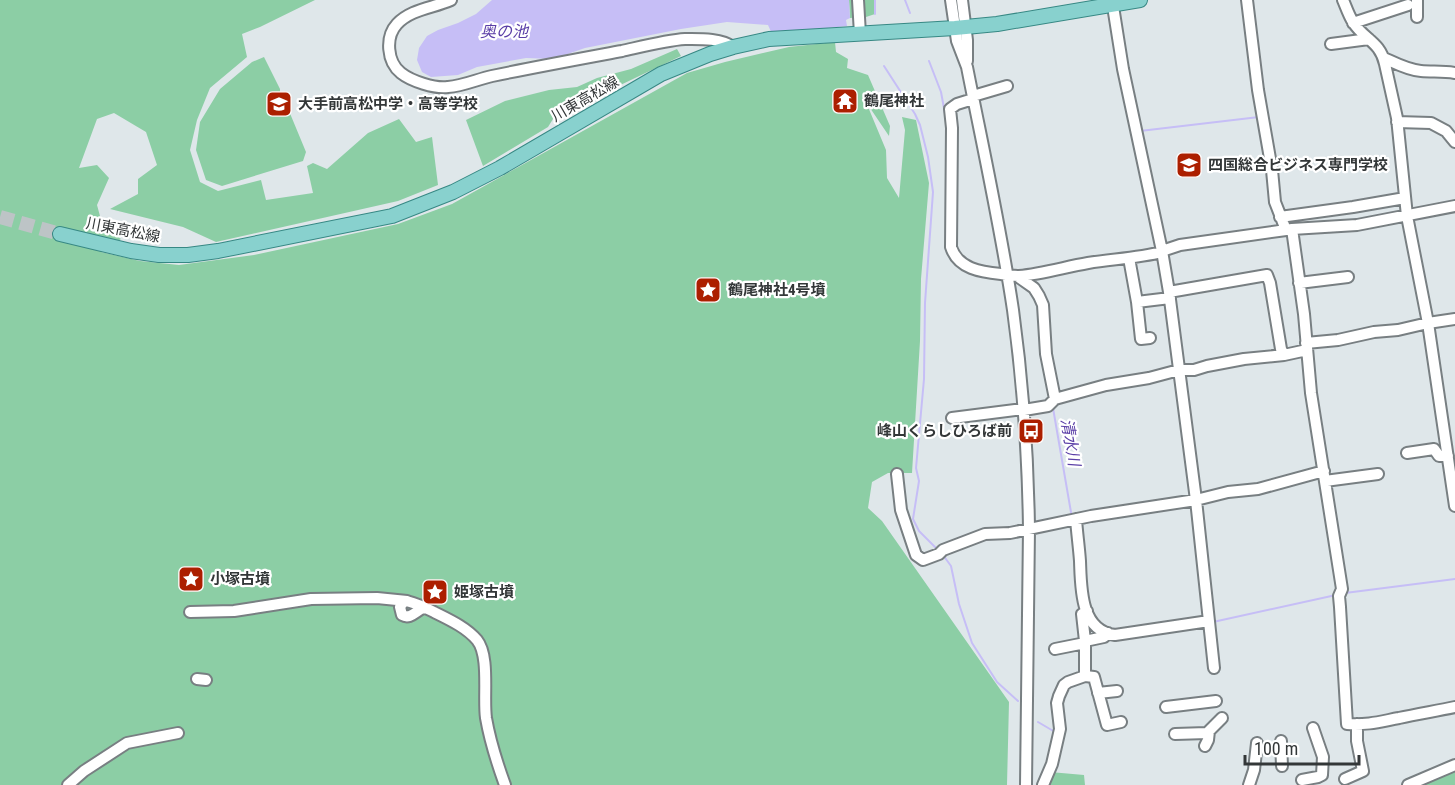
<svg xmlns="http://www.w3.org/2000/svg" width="1455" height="785" viewBox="0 0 1455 785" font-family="'Roboto Condensed','Noto Sans JP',sans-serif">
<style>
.green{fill:#8ccea5}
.water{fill:#c6bef6}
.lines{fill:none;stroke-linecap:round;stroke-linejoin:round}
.stream{stroke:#c6bef6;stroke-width:2}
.major-tunnel{stroke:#bdc4c6;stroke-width:14;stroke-dasharray:14 7;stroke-linecap:butt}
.minor-casing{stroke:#787f82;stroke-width:14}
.major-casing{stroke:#378884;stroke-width:16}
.minor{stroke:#fff;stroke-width:10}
.major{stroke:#88d1ce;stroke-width:14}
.labels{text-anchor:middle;stroke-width:4.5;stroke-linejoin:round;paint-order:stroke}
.street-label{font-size:15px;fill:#333738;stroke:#fff}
.poi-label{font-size:15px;font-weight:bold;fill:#333738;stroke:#fff;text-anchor:start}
.water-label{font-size:16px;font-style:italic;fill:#5b3fa7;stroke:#fff}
</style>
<rect width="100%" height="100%" fill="#dfe7ea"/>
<path class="green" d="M0 0H315L260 27 242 34 247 57 210 88 197 120 190 150 200 182 218 191 261 180 266 200 313 193 307 166 313 163 327 169 368 133 399 119 416 142 432 137 438 185 398 201 216 242 183 227 110 209 138 194V179L157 165 146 132 114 113 97 119 79 168 97 165 109 178 97 205 103 227 121 239 101 252 140 261 179 265 254 255 398 224 452 204 687 73 725 62 789 47 835 42 836 52 848 59 847 68 868 75 890 126 889 136 866 102 886 150 887 178 899 198 905 130 902 117 916 120 929 183 921 279 920 341 912 473H888L872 482 868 508 882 521 1009 702 1007 785H0Z
M849 0H874L875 14 866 17 850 18Z
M677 49 681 56 610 90 597 92 553 119 548 127 483 166 466 120 505 101 549 90 577 87 597 78 631 69Z
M264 57 280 89V104L284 113 289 111 306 152 303 161 222 186 206 180 196 150 200 122 220 89 252 62Z
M1455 768V785H1422Z
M1050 772 1084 775 1085 785H1045Z"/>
<path class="water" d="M492 0H849L850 18 846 20 847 26 772 34 768 25 727 22 681 29 585 48 553 59 526 58 477 67 458 75 431 77 422 72 417 60 419 48 427 36 438 30 458 23 476 14Z"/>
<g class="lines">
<path class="stream" d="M875 0V14
M905 0 910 13
M929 61 941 92 946 119
M884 66 915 114 920 125 928 157 933 192 925 303 924 379 916 468 919 481 913 519 919 531 937 549
M1140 131 1259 117
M1053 408 1072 518
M943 555 951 566 959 604 972 643 997 682 1018 701
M1345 593 1455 579
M1213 622 1336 595
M1038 722 1055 732"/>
<path class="major-tunnel" d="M0 217 60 234"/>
<g class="minor-casing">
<path id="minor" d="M451 0C433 8 411 9 397 24 385 37 387 62 401 73 411 81 435 89 448 87 463 86 478 79 492 76 535 67 579 59 622 51 640 47 667 40 685 39 699 39 721 38 733 47
M858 0 860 34
M951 0 957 41 967 67C983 148 1001 229 1013 310 1023 383 1028 456 1029 529L1026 785
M962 0 967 40V61
M1112 0 1123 69 1162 251 1169 292 1196 500 1214 668
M1247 0 1258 90 1272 170 1275 202 1286 230 1292 229 1304 314 1311 393 1342 589 1339 596 1340 607 1347 724C1369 725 1378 722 1399 718 1417 714 1436 711 1455 707
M1343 0C1346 7 1349 16 1353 22 1364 40 1380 41 1385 64L1397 118 1407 216 1428 323 1455 506
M1417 0V17
M1353 23 1408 5
M1331 44 1369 39
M1384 58C1395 63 1408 70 1421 71 1432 72 1443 71 1455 73
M973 96 1007 86
M973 99 957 104 950 109 952 128 951 247C958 269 981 272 1001 274 1007 275 1013 276 1019 276 1042 274 1065 267 1088 263 1113 259 1138 258 1162 252
M1397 122 1431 123 1446 131 1455 142
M1280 217 1353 207 1405 198
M1292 229 1357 225 1455 206
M1162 251 1180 245 1286 230
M1129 258 1137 302 1170 298
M1017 276 1034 288 1039 296 1043 305 1046 354 1055 399
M1299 283 1348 277
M1169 292 1267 275 1270 283 1281 349 1284 355
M1137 302 1141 339 1150 338
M1306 343 1338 340 1374 332 1398 330 1428 323 1455 319
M952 418 1015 410H1024L1048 406 1055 399 1106 385 1149 378 1179 370H1194L1207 366 1244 359 1284 355 1307 350
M1407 453 1434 449 1439 456H1448
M897 474 901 510 916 555 923 560 939 554 943 550 985 534 1010 533 1091 516 1196 500 1228 492 1258 489 1324 471
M1325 481 1378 474
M1076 519C1077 533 1079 547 1080 561 1081 587 1080 631 1115 635L1209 621
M424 608C416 610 411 620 402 615L400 607 404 601C413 601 425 608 434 612 448 619 466 627 477 640 490 656 483 697 486 718 490 741 497 763 505 785
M190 612 234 611 311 599 377 598 407 601
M1085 641 1082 614 1087 611
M1055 649 1085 643
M1085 676 1094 677 1107 725 1121 722
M197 679 206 680
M1098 693 1117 691
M1166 707 1216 701
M1175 734 1207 733 1222 718
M1281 741 1282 766
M1205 746 1208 740 1209 731
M1345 779 1363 771 1357 741V724
M1302 780 1318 777 1322 775 1323 757 1313 728
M68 785 84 771 127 743 178 733
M1043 785 1052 764 1060 729 1057 703 1059 696 1064 685 1068 682 1085 676V641L1104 637 1108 633
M1249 785 1254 770 1257 743
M1408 785 1455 765"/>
</g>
<g class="major-casing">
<path id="major" d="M60 234 131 251 159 255H188L218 251 392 216 453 192 500 168 661 74 710 54 733 47 769 39 955 28 997 24 1140 0"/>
</g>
<use href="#minor" class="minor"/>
<use href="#major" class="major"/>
</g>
<defs>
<g id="temple-square" transform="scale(1.35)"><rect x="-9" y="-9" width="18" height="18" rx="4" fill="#ac1f00" stroke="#fff"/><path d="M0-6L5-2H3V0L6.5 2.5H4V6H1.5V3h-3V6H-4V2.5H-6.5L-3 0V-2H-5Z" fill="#fff"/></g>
<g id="school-square" transform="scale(1.35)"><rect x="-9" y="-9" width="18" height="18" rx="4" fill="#ac1f00" stroke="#fff"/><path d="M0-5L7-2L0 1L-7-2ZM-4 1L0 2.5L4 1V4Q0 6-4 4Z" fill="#fff"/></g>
<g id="sight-square" transform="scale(1.35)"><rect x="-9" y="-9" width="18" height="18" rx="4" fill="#ac1f00" stroke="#fff"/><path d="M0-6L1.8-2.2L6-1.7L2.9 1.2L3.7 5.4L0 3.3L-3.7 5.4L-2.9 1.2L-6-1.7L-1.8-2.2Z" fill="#fff"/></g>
<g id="bus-square" transform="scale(1.35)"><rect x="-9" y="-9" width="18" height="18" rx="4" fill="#ac1f00" stroke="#fff"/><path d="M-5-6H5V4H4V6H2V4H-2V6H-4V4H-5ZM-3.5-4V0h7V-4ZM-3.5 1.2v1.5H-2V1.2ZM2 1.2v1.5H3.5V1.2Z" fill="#fff"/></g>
</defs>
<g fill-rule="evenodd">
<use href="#temple-square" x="845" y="101"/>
<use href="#school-square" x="279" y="104"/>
<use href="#school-square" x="1189" y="165"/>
<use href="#sight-square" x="708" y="290"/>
<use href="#bus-square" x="1031" y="431"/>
<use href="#sight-square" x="191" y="579"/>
<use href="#sight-square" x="435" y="592"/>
</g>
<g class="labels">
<g class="street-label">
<text transform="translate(585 99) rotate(-30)" y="5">川東高松線</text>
<text transform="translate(123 230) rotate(11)" y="5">川東高松線</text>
</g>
<g class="poi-label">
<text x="864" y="106">鶴尾神社</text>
<text x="298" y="109">大手前高松中学・高等学校</text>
<text x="1208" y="170">四国総合ビジネス専門学校</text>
<text x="728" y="295">鶴尾神社4号墳</text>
<text x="1012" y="436" text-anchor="end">峰山くらしひろば前</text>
<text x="210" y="584">小塚古墳</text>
<text x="454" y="597">姫塚古墳</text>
</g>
<g class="water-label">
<text x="504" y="37">奥の池</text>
<text transform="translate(1071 442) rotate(80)" y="6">清水川</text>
</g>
</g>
<path d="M1245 755v9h114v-9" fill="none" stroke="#333738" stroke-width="3"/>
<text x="1254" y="755" font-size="18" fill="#333738" stroke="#ffffff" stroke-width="4.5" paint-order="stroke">100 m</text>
</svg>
